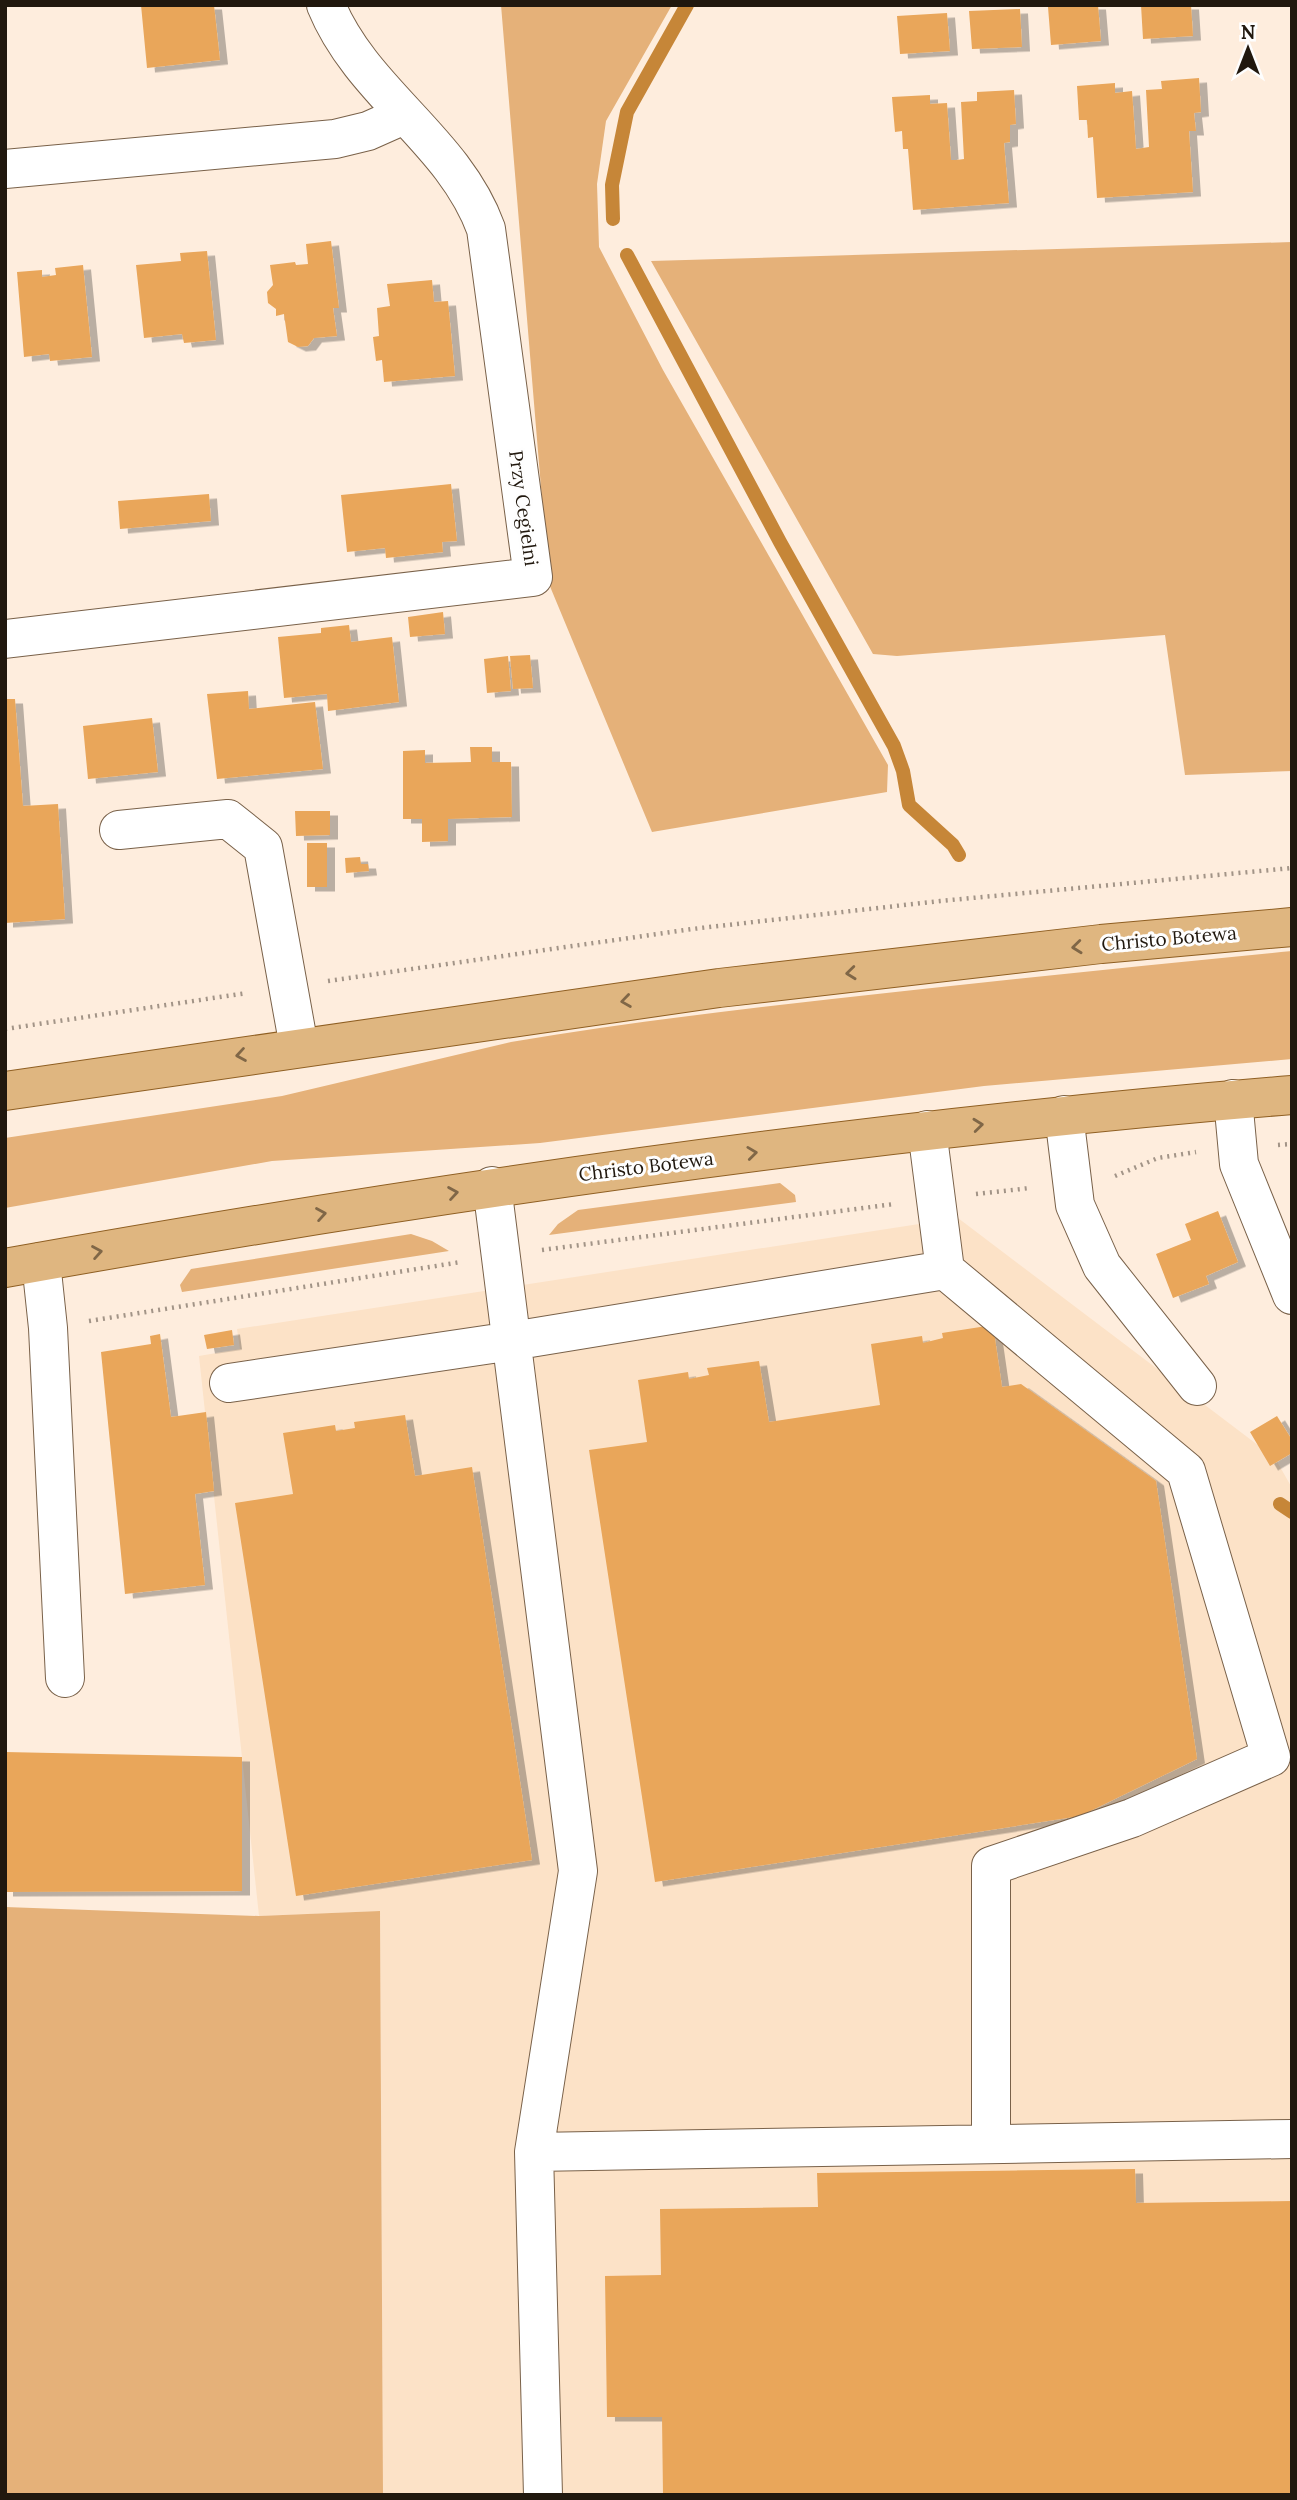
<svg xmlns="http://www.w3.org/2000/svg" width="1297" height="2500" viewBox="0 0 1297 2500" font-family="Lora,serif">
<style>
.built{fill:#fce2c7}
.green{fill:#e5b179}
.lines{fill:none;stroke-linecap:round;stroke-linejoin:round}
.stream{stroke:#c68638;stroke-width:14}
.building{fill:#e9a65a;filter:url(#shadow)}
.minor-casing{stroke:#796149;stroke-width:40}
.major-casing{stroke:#8f5f22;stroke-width:40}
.path{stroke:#a29487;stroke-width:4.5;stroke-dasharray:2 5;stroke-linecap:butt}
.minor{stroke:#fff;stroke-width:38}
.major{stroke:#dfb680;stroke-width:38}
.oneway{stroke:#806747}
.labels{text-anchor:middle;stroke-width:6;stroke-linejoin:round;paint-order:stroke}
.street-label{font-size:19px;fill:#21180e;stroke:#fefefe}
</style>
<defs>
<filter id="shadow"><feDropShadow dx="8" dy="4.5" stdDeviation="0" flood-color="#0004"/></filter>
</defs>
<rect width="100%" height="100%" fill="#feeddd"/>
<path class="built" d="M958 1218 1275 1458 1292 1488V2495H383L380 1911 259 1916 199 1356 240 1349 237 1329Z"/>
<path class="green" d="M501 5H672L606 121 597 184 599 247 663 370 888 765 887 792 652 832 549 584Z
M1292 242V771L1185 775 1165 635 897 656 873 654 651 261Z
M1292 951V1059L984 1086 540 1143 272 1161 5 1208V1138L282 1096 511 1042C618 1024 725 1011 832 999 985 982 1138 966 1292 951Z
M780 1183 795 1195 796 1202 549 1235 558 1224 578 1210Z
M411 1234 432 1241 449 1251 182 1292 180 1285 191 1269Z
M5 1907 259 1916 380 1911 383 2495H5Z"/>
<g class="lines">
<path class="stream" d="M613 219 612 185 627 112 687 5
M627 255 780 542 894 746 903 771 909 805 953 845 959 855
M1280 1504 1292 1512"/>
</g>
<path class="building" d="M141 5H214L220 60 147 68Z
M1073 5H1098L1101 41 1051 45 1048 7Z
M1141 5H1191L1193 36 1143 39Z
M1020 9 1022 47 972 49 969 11Z
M947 13 950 51 900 54 897 16Z
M1199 78 1201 112 1194 113 1196 131H1189L1193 192 1097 198 1093 137 1088 138 1087 120H1079L1077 86 1115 83V93L1132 91 1136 149 1149 147 1146 90 1162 89 1161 81Z
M1014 90 1016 124 1010 125V142L1004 143 1009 203 913 210 908 149H903L902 131 895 132 892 97 930 95V104L947 103 951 160H957L964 159 961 102 977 101V92Z
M331 241 339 308H333L337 336 314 338 308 346 298 347 288 342 284 314 276 316V309L268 303 267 292 273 285 270 265 295 262 296 265 308 264 306 244Z
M207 251 216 340 184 343 182 334 144 338 136 265 181 261 180 253Z
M83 265 92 357 50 361 49 354 24 357 17 272 42 270V277L56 275 55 268Z
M432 280 434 302 448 301 455 376 384 382 382 360 376 361 373 337 379 336 377 308 390 306 387 284Z
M451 484 457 541 442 542 443 552 386 558 385 548 347 552 341 495Z
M209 494 211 521 120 529 118 501Z
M443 612 445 634 410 637 408 617Z
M349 625 351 642 392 637 399 702 328 711 327 694 284 698 278 637 321 633V628Z
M530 655 533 688 513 689 510 656Z
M508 656 511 691 487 693 484 659Z
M248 691 249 709 315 702 323 769 217 779 207 694Z
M5 699H15L23 806 58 804 65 919 5 923Z
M152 718 158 772 88 779 83 726Z
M470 747H492V762H511L512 817 448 819V841L422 842V819H403V751L425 750V763L471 762Z
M295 811H330V835L296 836Z
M307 843H327V887H307Z
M360 857 361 864H368L369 871 346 873 345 858Z
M1218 1211 1238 1262 1206 1276 1209 1284 1173 1298 1156 1254 1191 1240 1185 1224Z
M993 1325 1002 1387 1021 1384 1156 1481 1197 1759 1080 1816 655 1882 589 1450 647 1442 638 1380 688 1372 689 1379 709 1375 707 1368 759 1361 769 1422 880 1405 871 1344 922 1336 923 1343 943 1338 942 1333Z
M232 1330 234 1345 207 1349 204 1335Z
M160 1334 171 1417 206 1412 214 1491 195 1494 205 1585 125 1594 101 1352 151 1344 150 1336Z
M405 1415 415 1476 472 1467 532 1860 296 1896 235 1503 293 1494 283 1433 335 1425 336 1431 355 1428 354 1422Z
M1277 1416 1292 1440V1453L1270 1466 1250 1432Z
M5 1752 242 1757V1891L5 1892Z
M1135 2169 1136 2203 1292 2201V2495H663L662 2417H607L605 2276 661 2275 660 2209 818 2207 817 2173Z"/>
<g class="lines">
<g class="minor-casing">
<path id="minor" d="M5 169 335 139 368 131 404 115
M5 639 533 577 486 229C454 140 362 93 326 5
M119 830 228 819 263 847 299 1047
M1233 1099 1239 1164 1292 1295
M1064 1115 1075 1205 1102 1266 1197 1386
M927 1130 945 1270
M492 1186 578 1871 534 2152 543 2495
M41 1262 48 1328 65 1678
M229 1383 512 1341 945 1270 1186 1471 1271 1757 1132 1818 991 1866V2144
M534 2152 1292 2139"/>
</g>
<g class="major-casing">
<path id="major" d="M5 1091 719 988 1101 944 1292 927
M5 1268C431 1192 860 1130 1292 1095"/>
</g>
<path class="path" d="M328 981 692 929 940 901 1292 868
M5 1029 247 993
M1278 1145 1292 1144
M1115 1176 1158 1158 1196 1152
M976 1194 1030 1188
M542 1250 894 1204
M89 1321 461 1262"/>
<use href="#minor" class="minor"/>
<use href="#major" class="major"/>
</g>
<defs><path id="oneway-chevron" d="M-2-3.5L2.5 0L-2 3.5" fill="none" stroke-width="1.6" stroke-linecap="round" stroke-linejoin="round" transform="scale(1.75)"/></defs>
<g class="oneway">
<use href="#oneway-chevron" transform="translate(1077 947) rotate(174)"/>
<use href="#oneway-chevron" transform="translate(851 973) rotate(174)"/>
<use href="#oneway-chevron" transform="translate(626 1001) rotate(172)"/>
<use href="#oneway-chevron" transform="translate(241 1055) rotate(171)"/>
<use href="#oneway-chevron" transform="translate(978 1125) rotate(-6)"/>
<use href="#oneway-chevron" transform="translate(752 1153) rotate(-7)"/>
<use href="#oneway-chevron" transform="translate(453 1193) rotate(-9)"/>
<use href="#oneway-chevron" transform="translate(321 1214) rotate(-10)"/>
<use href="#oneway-chevron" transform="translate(97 1252) rotate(-10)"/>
</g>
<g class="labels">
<g class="street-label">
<text transform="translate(524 508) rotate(82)" y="7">Przy Cegielni</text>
<text transform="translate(1169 938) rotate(-5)" y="7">Christo Botewa</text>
<text transform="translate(646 1166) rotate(-7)" y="7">Christo Botewa</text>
</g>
</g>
<rect width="1297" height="2500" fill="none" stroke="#21180e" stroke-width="14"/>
<g transform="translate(1248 49)" stroke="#fefefe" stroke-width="5" paint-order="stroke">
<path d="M0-5L12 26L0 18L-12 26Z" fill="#21180e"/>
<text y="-10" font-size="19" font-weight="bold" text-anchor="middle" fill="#21180e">N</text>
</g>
</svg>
